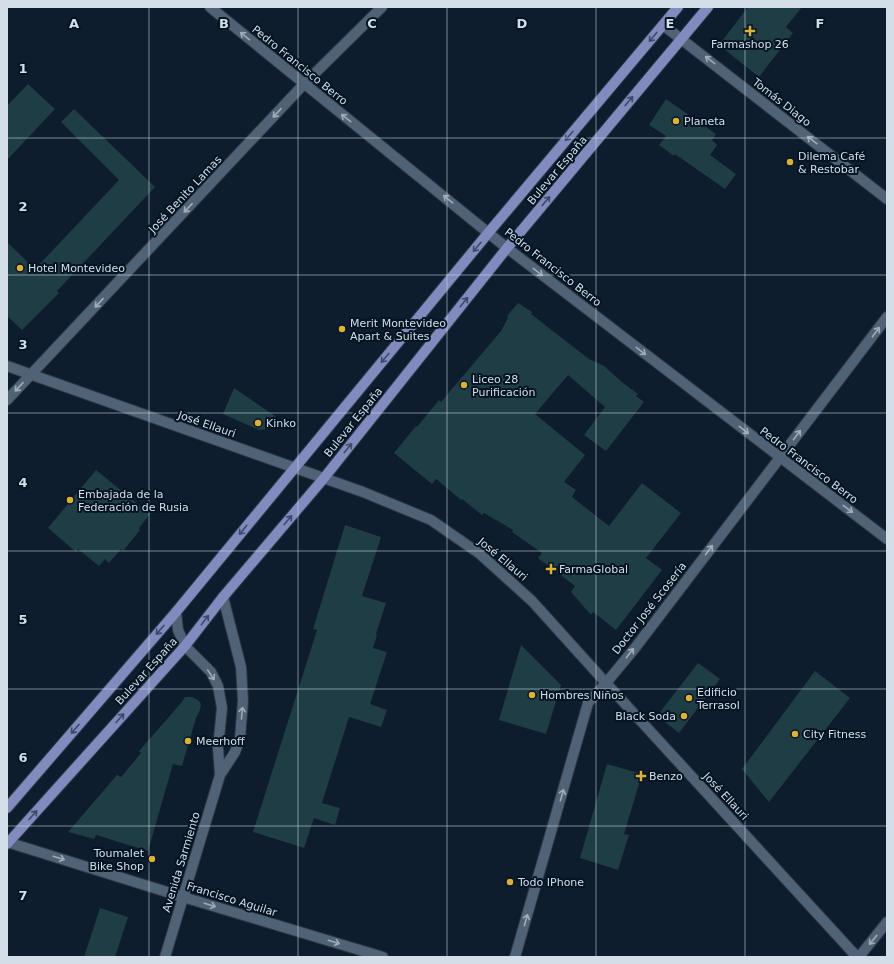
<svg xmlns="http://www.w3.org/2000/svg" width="894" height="964" viewBox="0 0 894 964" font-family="'DejaVu Sans',sans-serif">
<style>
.building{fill:#1f3d45}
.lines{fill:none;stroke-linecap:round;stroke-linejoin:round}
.minor-casing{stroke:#2f3643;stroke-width:12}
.major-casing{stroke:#2f3643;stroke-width:12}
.minor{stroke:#506275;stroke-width:10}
.major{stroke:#828bbe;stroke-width:10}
.oneway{stroke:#9facbb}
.oneway2{stroke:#3d4a69}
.grid{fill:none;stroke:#d4dee9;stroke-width:1;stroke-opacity:0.55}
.poi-dot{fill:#deb133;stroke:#051423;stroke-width:1.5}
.labels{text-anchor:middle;stroke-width:4;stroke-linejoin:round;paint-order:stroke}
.poi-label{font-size:11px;fill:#d4dee9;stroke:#051423;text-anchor:start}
.street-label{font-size:11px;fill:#d4dee9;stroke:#051423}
.grid-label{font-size:13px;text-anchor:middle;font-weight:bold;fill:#d4dee9;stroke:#051423;stroke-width:4;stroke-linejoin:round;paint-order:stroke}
</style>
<rect width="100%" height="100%" fill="#0d1d2d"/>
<path class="building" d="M748 7H802L786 27 793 33 759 77 719 45Z
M28 84 55 109 7 160V106Z
M666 99 716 134 712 140 717 145 710 155 736 174 725 189 675 154 674 156 659 145 666 136 649 125Z
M74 109 155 187 57 291 59 293 22 330 7 316V242L35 269 119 180 61 122Z
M518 303 532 312 531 314 589 359 604 366 623 383 638 394 636 396 644 402 606 451 584 435 605 407 568 375 535 414 585 455 564 482 576 490 572 497 609 526 642 483 681 513 646 558 662 570 616 630 593 612 591 615 571 592 575 586 538 558 542 553 512 532 513 530 484 513 482 515 462 499 461 500 436 479 432 484 394 453 416 426 417 427 439 400 441 402 501 331 508 318 507 316Z
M234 388 275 416 267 429 259 430 223 414Z
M96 470 150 514 139 528 140 530 123 551 121 549 109 563 105 559 99 566 78 549 76 552 48 528Z
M345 525 381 537 362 596 386 603 376 634 377 635 373 648 387 652 370 704 387 710 381 727 349 717 322 803 340 808 335 825 314 818 304 848 253 832 317 630 313 629Z
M521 645 561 685 546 734 499 720Z
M698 663 720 679 679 733 657 716Z
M815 671 850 698 769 802 742 769Z
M185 697H192L198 700 201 704 200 710 196 718 182 766 173 764 148 851 96 835 94 839 68 832 117 775 121 777 141 753 139 751 181 703Z
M607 764 642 774 624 834 629 835 618 870 580 858Z
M100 908 128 917 115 957H84Z"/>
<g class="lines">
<g class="minor-casing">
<path id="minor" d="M210 7 507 248 887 539
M663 25 887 199
M7 366 363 492 431 520 480 554 532 601 606 683 857 957
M7 400 304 84 382 7
M176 612 178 630 185 646 211 672 218 686 222 708 218 748 220 775
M7 842 183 897 383 957
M165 957 220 775 235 752 240 738 243 701 241 667 223 597
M515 957 588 703 606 683 635 648 887 317
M859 957 887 922"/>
</g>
<g class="major-casing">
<path id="major" d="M7 808 176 612 489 232 678 7
M7 844 185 646 223 597 324 478 507 248 708 7"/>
</g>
<use href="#minor" class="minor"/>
<use href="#major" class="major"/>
</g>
<defs><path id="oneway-shaft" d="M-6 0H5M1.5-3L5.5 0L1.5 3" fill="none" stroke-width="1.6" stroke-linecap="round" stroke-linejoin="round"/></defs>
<g class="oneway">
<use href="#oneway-shaft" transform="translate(245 36) rotate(-141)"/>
<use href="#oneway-shaft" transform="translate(710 60) rotate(-142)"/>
<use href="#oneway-shaft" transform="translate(277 113) rotate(133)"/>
<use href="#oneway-shaft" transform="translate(346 118) rotate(-142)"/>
<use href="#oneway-shaft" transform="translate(812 140) rotate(-142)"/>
<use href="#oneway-shaft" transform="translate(448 199) rotate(-140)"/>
<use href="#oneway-shaft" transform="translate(188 208) rotate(133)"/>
<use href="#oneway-shaft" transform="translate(538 272) rotate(38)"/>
<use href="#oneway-shaft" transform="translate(99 303) rotate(133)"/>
<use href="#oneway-shaft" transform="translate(876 332) rotate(-53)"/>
<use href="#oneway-shaft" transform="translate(641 351) rotate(38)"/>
<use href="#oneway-shaft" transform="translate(19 387) rotate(133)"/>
<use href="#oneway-shaft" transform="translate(744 430) rotate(38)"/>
<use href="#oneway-shaft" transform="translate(797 435) rotate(-53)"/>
<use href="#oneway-shaft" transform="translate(848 509) rotate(37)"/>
<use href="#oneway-shaft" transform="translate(709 550) rotate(-53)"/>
<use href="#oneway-shaft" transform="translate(630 653) rotate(-52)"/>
<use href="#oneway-shaft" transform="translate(211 675) rotate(56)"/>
<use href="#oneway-shaft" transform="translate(242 713) rotate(-85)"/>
<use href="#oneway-shaft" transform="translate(562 795) rotate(-74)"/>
<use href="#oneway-shaft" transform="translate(59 858) rotate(17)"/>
<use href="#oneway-shaft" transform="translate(210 905) rotate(17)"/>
<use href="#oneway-shaft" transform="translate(526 920) rotate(-74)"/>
<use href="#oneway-shaft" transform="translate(873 940) rotate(129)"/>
<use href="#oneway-shaft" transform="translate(334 942) rotate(17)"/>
</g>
<g class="oneway2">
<use href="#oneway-shaft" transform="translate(653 37) rotate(130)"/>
<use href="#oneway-shaft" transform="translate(629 101) rotate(-50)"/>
<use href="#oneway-shaft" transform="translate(569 136) rotate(130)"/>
<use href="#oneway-shaft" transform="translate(546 201) rotate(-50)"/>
<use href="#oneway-shaft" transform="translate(477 247) rotate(130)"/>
<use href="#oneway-shaft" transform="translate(464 302) rotate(-51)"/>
<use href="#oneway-shaft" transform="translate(385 358) rotate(130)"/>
<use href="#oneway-shaft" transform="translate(348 448) rotate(-51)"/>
<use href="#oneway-shaft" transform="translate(288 520) rotate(-50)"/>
<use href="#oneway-shaft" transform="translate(243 530) rotate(129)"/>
<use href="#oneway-shaft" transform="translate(205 620) rotate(-52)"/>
<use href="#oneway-shaft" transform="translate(160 630) rotate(131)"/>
<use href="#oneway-shaft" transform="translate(120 718) rotate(-48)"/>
<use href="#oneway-shaft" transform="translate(75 729) rotate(131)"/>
<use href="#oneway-shaft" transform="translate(33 815) rotate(-48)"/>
</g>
<path class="grid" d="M149 7V957M298 7V957M447 7V957M596 7V957M745 7V957M7 138H887M7 275H887M7 413H887M7 551H887M7 689H887M7 826H887"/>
<g class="poi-dot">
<path d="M748 25h4v4h4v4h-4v4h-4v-4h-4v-4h4z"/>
<circle cx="676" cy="121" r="4"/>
<circle cx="790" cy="162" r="4"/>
<circle cx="20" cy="268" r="4"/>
<circle cx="342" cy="329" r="4"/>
<circle cx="464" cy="385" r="4"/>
<circle cx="258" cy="423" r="4"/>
<circle cx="70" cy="500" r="4"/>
<path d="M549 563h4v4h4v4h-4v4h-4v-4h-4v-4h4z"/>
<circle cx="532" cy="695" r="4"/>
<circle cx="689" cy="698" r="4"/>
<circle cx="684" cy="716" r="4"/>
<circle cx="795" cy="734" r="4"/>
<circle cx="188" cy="741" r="4"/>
<path d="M639 770h4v4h4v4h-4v4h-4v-4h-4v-4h4z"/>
<circle cx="152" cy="859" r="4"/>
<circle cx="510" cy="882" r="4"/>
</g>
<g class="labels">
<g class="poi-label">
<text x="750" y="48" text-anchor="middle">Farmashop 26</text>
<text x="684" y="125">Planeta</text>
<text x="798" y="160">Dilema Café<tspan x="798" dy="13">&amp; Restobar</tspan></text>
<text x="28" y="272">Hotel Montevideo</text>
<text x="350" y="327">Merit Montevideo<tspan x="350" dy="13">Apart &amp; Suites</tspan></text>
<text x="472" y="383">Liceo 28<tspan x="472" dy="13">Purificación</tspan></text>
<text x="266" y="427">Kinko</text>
<text x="78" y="498">Embajada de la<tspan x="78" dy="13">Federación de Rusia</tspan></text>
<text x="559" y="573">FarmaGlobal</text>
<text x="697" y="696">Edificio<tspan x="697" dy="13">Terrasol</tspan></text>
<text x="540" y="699">Hombres Niños</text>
<text x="676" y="720" text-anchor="end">Black Soda</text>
<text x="803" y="738">City Fitness</text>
<text x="196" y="745">Meerhoff</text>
<text x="649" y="780">Benzo</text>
<text x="144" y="857" text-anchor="end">Toumalet<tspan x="144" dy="13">Bike Shop</tspan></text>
<text x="518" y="886">Todo IPhone</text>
</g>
<g class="street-label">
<text transform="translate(300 65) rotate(39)" y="4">Pedro Francisco Berro</text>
<text transform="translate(782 102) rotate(38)" y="4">Tomás Diago</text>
<text transform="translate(557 170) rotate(-50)" y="4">Bulevar España</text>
<text transform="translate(185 194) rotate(-47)" y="4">José Benito Lamas</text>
<text transform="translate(553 267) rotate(38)" y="4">Pedro Francisco Berro</text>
<text transform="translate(353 422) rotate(-51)" y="4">Bulevar España</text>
<text transform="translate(207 424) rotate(19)" y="4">José Ellauri</text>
<text transform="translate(809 465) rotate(37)" y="4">Pedro Francisco Berro</text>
<text transform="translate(503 559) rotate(40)" y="4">José Ellauri</text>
<text transform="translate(649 608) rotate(-52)" y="4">Doctor José Scosería</text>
<text transform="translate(146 671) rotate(-48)" y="4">Bulevar España</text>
<text transform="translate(726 796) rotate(47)" y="4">José Ellauri</text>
<text transform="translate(181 862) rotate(-73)" y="4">Avenida Sarmiento</text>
<text transform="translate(232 899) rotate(17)" y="4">Francisco Aguilar</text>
</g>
</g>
<g class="grid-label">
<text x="74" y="28">A</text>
<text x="224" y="28">B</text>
<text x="372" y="28">C</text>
<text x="522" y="28">D</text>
<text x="670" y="28">E</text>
<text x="820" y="28">F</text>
<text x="23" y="73">1</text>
<text x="23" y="211">2</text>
<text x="23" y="349">3</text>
<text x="23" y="487">4</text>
<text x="23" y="624">5</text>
<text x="23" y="762">6</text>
<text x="23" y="900">7</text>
</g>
<rect width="894" height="964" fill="none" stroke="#d4dee9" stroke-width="16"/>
</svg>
